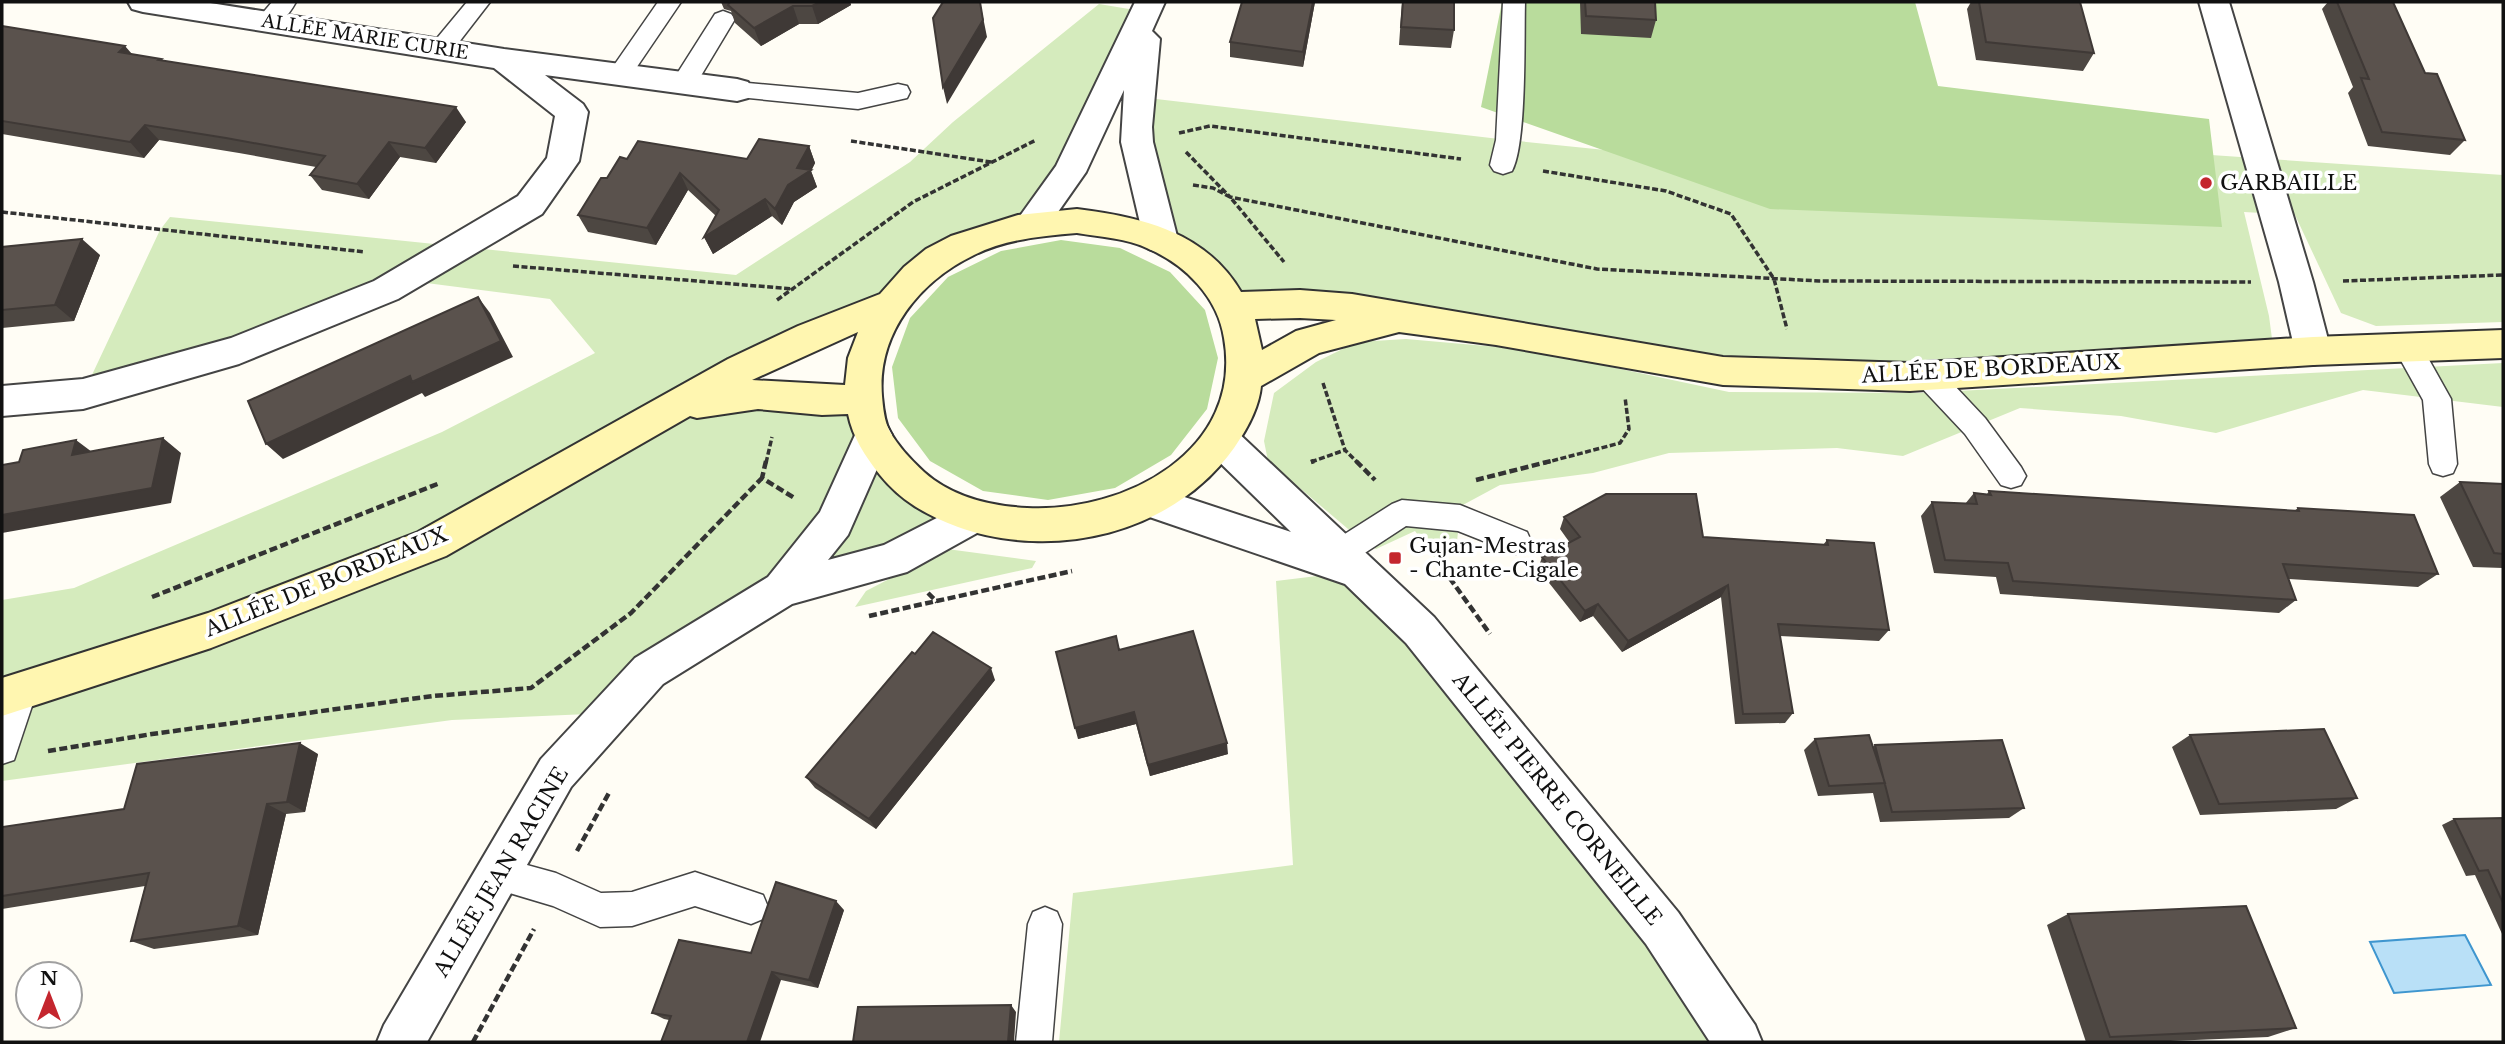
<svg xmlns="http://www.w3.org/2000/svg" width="2505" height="1044" viewBox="0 0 2505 1044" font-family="'Libre Baskerville',serif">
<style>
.green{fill:#d5ebbd}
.forest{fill:#b9dc9c}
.water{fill:#b9e0f7;stroke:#3f96cf;stroke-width:2}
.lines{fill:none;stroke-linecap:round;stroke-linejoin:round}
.service-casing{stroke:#444;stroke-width:3}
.minor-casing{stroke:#444;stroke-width:4}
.secondary-casing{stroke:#333;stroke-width:4}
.path-far1{stroke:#333;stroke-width:3.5;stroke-dasharray:6 2.5;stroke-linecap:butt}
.path{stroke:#333;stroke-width:4.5;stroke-dasharray:8 3.5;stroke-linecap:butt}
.service{fill:#fff;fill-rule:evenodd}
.minor{fill:#fff;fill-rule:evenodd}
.secondary{fill:#fff6b0;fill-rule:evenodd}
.wall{fill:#4d4742}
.shaded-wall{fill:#3f3936}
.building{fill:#5a524d;stroke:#3f3936;stroke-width:2}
.poi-dot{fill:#c4262e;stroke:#fff;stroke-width:2.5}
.labels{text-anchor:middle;stroke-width:7;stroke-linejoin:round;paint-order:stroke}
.far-street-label{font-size:18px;fill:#111;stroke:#fff}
.poi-label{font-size:21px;fill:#111;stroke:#fff;text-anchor:start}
.street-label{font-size:21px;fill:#111;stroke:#fff}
</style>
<rect width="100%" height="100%" fill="#fffdf5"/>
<path class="green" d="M1099 4 1147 12 1088 136 1017 226 890 304 673 406 863 399 873 435 972 516 782 589 611 713 452 720 2 781V600L74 588 442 432 595 353 550 299 403 280 83 394 160 230 170 217 736 275 910 162 953 122Z
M1139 97 1508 140 1911 181 1904 134 2503 175V322L2376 326 2341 313 2295 215 2244 212 2269 316 2274 354 1910 377 1233 306 1161 240Z
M1406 339 1531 350 1729 392 1919 393 2503 363V407L2363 390 2216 433 2121 416 2020 408 1903 456 1837 448 1669 453 1593 473 1500 485 1461 506 1456 550 1434 557 1415 531 1376 549 1361 540 1268 461 1264 441 1274 393 1316 362 1357 342Z
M947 549 1036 561 1032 568 855 607 866 591Z
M1358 571 1662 928 1738 1042H1059L1073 893 1293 865 1276 581Z"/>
<path class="forest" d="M1502 2H1915L1938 86 2209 119 2222 227 1770 209 1481 107Z
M1061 240 1120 248 1170 272 1205 310 1218 358 1207 409 1171 455 1115 488 1048 500 983 491 930 461 898 418 892 367 910 318 948 277 1001 251Z"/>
<path class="water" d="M2465 935 2491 985 2394 993 2370 942Z"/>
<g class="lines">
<g class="service-casing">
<path id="service" d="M272 2H296C288 16 277 31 260 27L256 21Z
M467 2H490L449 55 441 57 433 55 429 49 433 43Z
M658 2H681L628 80 620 82 612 80 608 74Z
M1503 2H1525C1524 38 1527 144 1512 171L1503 174 1494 171 1490 165 1496 140Z
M723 11 731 14 735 19 693 89 684 91 675 89 672 83 675 77 715 14Z
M737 82 858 93 898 84 907 86 910 92 907 98 858 109 728 96 725 90 728 84Z
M2408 337 2418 340 2451 399 2457 464 2453 473 2443 476 2433 473 2429 464 2423 400 2394 348 2398 340Z
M1928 365 1938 368 1985 418 2021 467 2026 476 2021 485 2011 488 2001 485 1965 434 1918 384 1914 376 1918 368Z
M1402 500 1460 505 1527 532 1531 541 1527 550 1516 554 1458 531 1406 526 1351 562 1340 566 1329 562 1325 553 1329 544 1392 504Z
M21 676 32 681 37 691 14 760 2 764V701L10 681Z
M498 857 556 873 601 893 632 892 695 872 763 895 768 907 763 919 751 924 695 906 632 926 600 927 553 906 486 886 481 874 486 862Z
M1045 907 1057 912 1062 924 1052 1042H1016L1028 924 1033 912Z"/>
</g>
<g class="minor-casing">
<path id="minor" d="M128 2H204L504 49 737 79 748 82 753 90 748 98 737 101 545 75 583 104 588 112 579 161 542 214 398 299 239 364 83 409 2 416V386L83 379 231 338 374 281 518 196 547 158 555 116 494 68 143 12 132 9Z
M1135 2H1165L1152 31 1160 39 1152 127 1153 142 1178 240 1173 249 1161 253 1149 249 1144 240 1121 142 1124 90 1086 172 1044 232 1032 235 1020 232 1015 223 1056 166Z
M2199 2H2229L2313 282 2331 351 2326 361 2313 365 2300 361 2295 351 2279 282Z
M873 420 886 424 892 435 848 535 828 560 884 545 972 500 986 504 991 516 986 528 907 572 792 604 663 684 571 787 427 1042H377L384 1025 541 759 635 658 768 577 820 512 860 424Z
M1221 425 1234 429 1434 617 1678 912 1755 1025 1762 1042H1710L1646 944 1406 643 1345 584 1135 512 1129 501 1135 490 1148 485 1291 532 1208 451 1202 440 1208 429Z"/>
</g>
<g class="secondary-casing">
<path id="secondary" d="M1077 209C1142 217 1206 232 1241 292L1300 290 1352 294 1723 357 1910 363 2313 337 2503 330V358L2313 365 1910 391 1723 385 1496 345 1399 332 1319 353 1261 386C1259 408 1246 431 1234 448 1173 534 1054 561 958 527 926 515 901 501 880 475 865 456 853 438 848 414L822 415 758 409 697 418 690 416 446 556 211 648 2 716V678L208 613 418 532 728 359 798 326 880 294 904 267 926 249 951 236 1018 215ZM1077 233C1101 237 1127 238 1149 249 1186 265 1218 298 1224 338 1244 451 1125 513 1027 508 990 506 952 497 924 472 912 461 898 446 890 432 884 421 883 407 882 396 877 333 920 281 974 255 1006 239 1042 236 1077 233ZM1300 318 1336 320 1296 331 1262 350 1255 319ZM858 332 848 358 845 385 752 380Z"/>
</g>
<path class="path-far1" d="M1179 133 1210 126 1461 159
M851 141 991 162
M1186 152 1230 197 1597 269 1819 281 2251 282
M1543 171 1666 191 1731 214 1774 279 1787 329
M1193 185 1213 188 1230 197 1284 262
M2 212 365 252
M513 266 794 289
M2343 281 2503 275
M777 300 913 202 1036 140
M1323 383 1345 450 1358 463
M1311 462 1345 450
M766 463 772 437
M1544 463 1620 443 1629 429 1625 397"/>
<path class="path" d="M766 461 762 478 796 499
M1356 461 1375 480
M1311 462 1314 461
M1476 480 1551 461
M1436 559 1490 634
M928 593 937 602
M152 597 440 483
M869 616 1072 571
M48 751 152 734 433 696 531 688 631 613 762 478
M577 851 610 791
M473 1042 534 929"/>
<use href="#service" class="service"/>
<use href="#minor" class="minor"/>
<use href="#secondary" class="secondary"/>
</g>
<path class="wall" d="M721 2H850L851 5 818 24H799L761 46 735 23 731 11 724 9Z
M1242 2H1315L1303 67 1230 57V42Z
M1402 2H1454V30L1451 48 1399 45Z
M1580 2H1655L1656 20 1651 38 1581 34Z
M1971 2H2080L2094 53 2083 71 1976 60 1967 9Z
M2328 2H2393L2425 73 2465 140 2450 155 2368 146 2348 93 2353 87 2322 9Z
M2 26 132 54 161 59 163 61 466 122 436 163 400 157 369 199 322 190 310 175 316 167 239 153 159 140 144 158 2 134Z
M809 146 815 163 811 171 817 187 794 202 782 225 772 216 713 254 704 237 716 216 688 190 656 245 588 232 578 215 607 178 627 159H747Z
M2 247 100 255 74 321 2 328Z
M2460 482 2503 484V568L2473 567 2440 497Z
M1989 491 2294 511 2298 508 2438 574 2418 587 2289 579 2296 600 2279 613 2000 594 1996 577 1934 573 1921 516 1932 502 1965 504 1974 493 1987 494Z
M1564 517 1703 537 1823 545 1827 540 1889 630 1879 641 1780 636 1793 713 1785 723 1735 724 1721 597 1622 652 1593 616 1580 622 1538 569 1542 557 1570 543 1560 529Z
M1119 650 1228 754 1150 776 1136 724 1078 739Z
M995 680 876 829 815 788 806 777Z
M2190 735 2357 798 2336 809 2200 815 2172 747Z
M1815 739 1873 747 1875 745 2024 808 2009 818 1880 822 1873 793 1818 796 1804 750Z
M318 754 305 812 286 814 258 935 154 949 131 941 145 886 2 909V827L124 809Z
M2503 818V936L2475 875 2466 876 2442 825 2454 819Z
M844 910 818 988 781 980 669 1020 664 1019 652 1013 751 953Z
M2068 914 2296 1028 2268 1037 2146 1042H2086L2047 925Z"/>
<path class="shaded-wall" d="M820 2H850L851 5 818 24 812 6Z
M980 2 987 37 947 104 943 87Z
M1313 2H1315L1303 67V52Z
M793 6 799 24 761 46 754 28Z
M125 46 139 62 119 52Z
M456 107 466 122 436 163 425 148Z
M145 125 159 140 144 158 130 142Z
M389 142 400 157 369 199 357 184Z
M809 146 815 163 811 171 817 187 794 202 782 225 775 209Z
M680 173 688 190 656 245 647 228Z
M765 199 772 216 713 254 704 237Z
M82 239 100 255 74 321 55 305Z
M478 297 490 313 513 357 425 397 422 393 283 459 266 444Z
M163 438 181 453 171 503 2 533V515Z
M76 440 96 455H72Z
M1728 585 1721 597 1622 652 1628 641Z
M1598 604 1593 616 1580 622 1585 611Z
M991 668 995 680 876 829 869 819Z
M1134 712 1136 724 1078 739 1075 728Z
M300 743 318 754 305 812 287 802Z
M1227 743 1228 754 1150 776 1148 765Z
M267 804 286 814 258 935 238 926Z
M836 901 844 910 818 988 809 980Z
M772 972 781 980 760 1042H747Z
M1011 1005 1016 1012 1014 1042H1008Z"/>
<path class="building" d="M730 2H820L812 6H793L754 28 728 5Z
M943 2H980L983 20 943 87 933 18Z
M1242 2H1313L1303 52 1230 42Z
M1403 2H1454V30L1401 27Z
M1585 2H1655L1656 20 1586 16Z
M1979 2H2080L2094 53 1986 42Z
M2337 2H2393L2425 73 2437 74 2465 140 2382 132 2361 78 2369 79Z
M2 26 125 46 119 52 161 59 159 60 456 107 425 148 389 142 357 184 310 175 325 156 226 138 145 125 130 142 2 121Z
M759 139 809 146 797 168 811 170 788 185 775 209 765 199 704 237 719 210 680 173 647 228 578 215 601 178H607L620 157 627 159 638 141 747 159Z
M82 239 55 305 2 310V247Z
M478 297 501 341 412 382 410 376 266 444 248 401Z
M163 438 152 488 2 515V465L19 462 23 450 76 440 72 455Z
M2460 482 2503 484V554L2494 553Z
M1989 491 2299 511 2298 508 2414 515 2438 574 2283 564 2296 600 2013 581 2008 563 1945 560 1932 502 1977 504 1974 493 1991 495Z
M1606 494H1696L1703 537 1828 545 1827 540 1874 543 1889 630 1778 624 1793 713 1743 714 1728 585 1628 641 1598 604 1585 611 1542 557 1580 537 1564 517Z
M1193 631 1227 743 1148 765 1134 712 1075 728 1056 652 1116 636 1119 650Z
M933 632 991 668 869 819 806 777 912 652 915 654Z
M2324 729 2357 798 2219 804 2190 735Z
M1869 735 1885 783 1829 786 1815 739Z
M2002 740 2024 808 1892 812 1875 745Z
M300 743 287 802 267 804 238 926 131 941 149 873 2 896V827L124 809 137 764Z
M2503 818V903L2488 870 2479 871 2454 819Z
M776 882 836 901 809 980 772 972 747 1042H661L671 1016 652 1013 679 940 751 953Z
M2246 906 2296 1028 2110 1037 2068 914Z
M1011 1005 1008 1042H853L858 1007Z"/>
<g class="poi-dot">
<circle cx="2206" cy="183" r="7"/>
<rect x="1388" y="551" width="14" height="14" rx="3.5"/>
</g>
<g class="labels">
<g class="far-street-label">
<text transform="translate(365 37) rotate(9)" y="6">ALLÉE MARIE CURIE</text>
</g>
<g class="poi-label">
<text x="2220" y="190">GARBAILLE</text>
<text x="1409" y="553">Gujan-Mestras<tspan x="1409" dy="24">- Chante-Cigale</tspan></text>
</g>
<g class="street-label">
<text transform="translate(1991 369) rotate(-3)" y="7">ALLÉE DE BORDEAUX</text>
<text transform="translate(326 582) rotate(-22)" y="7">ALLÉE DE BORDEAUX</text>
<text transform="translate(1557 799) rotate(51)" y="7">ALLÉE PIERRE CORNEILLE</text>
<text transform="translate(501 872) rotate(-59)" y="7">ALLÉE JEAN RACINE</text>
</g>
</g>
<rect width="2505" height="1044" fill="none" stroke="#111111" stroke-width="7"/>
<g transform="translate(49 995)"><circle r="33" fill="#ffffff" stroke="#a0a0a0" stroke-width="2"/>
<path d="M0-5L12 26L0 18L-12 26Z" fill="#c4262e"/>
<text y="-10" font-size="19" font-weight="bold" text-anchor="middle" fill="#111111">N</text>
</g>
</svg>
